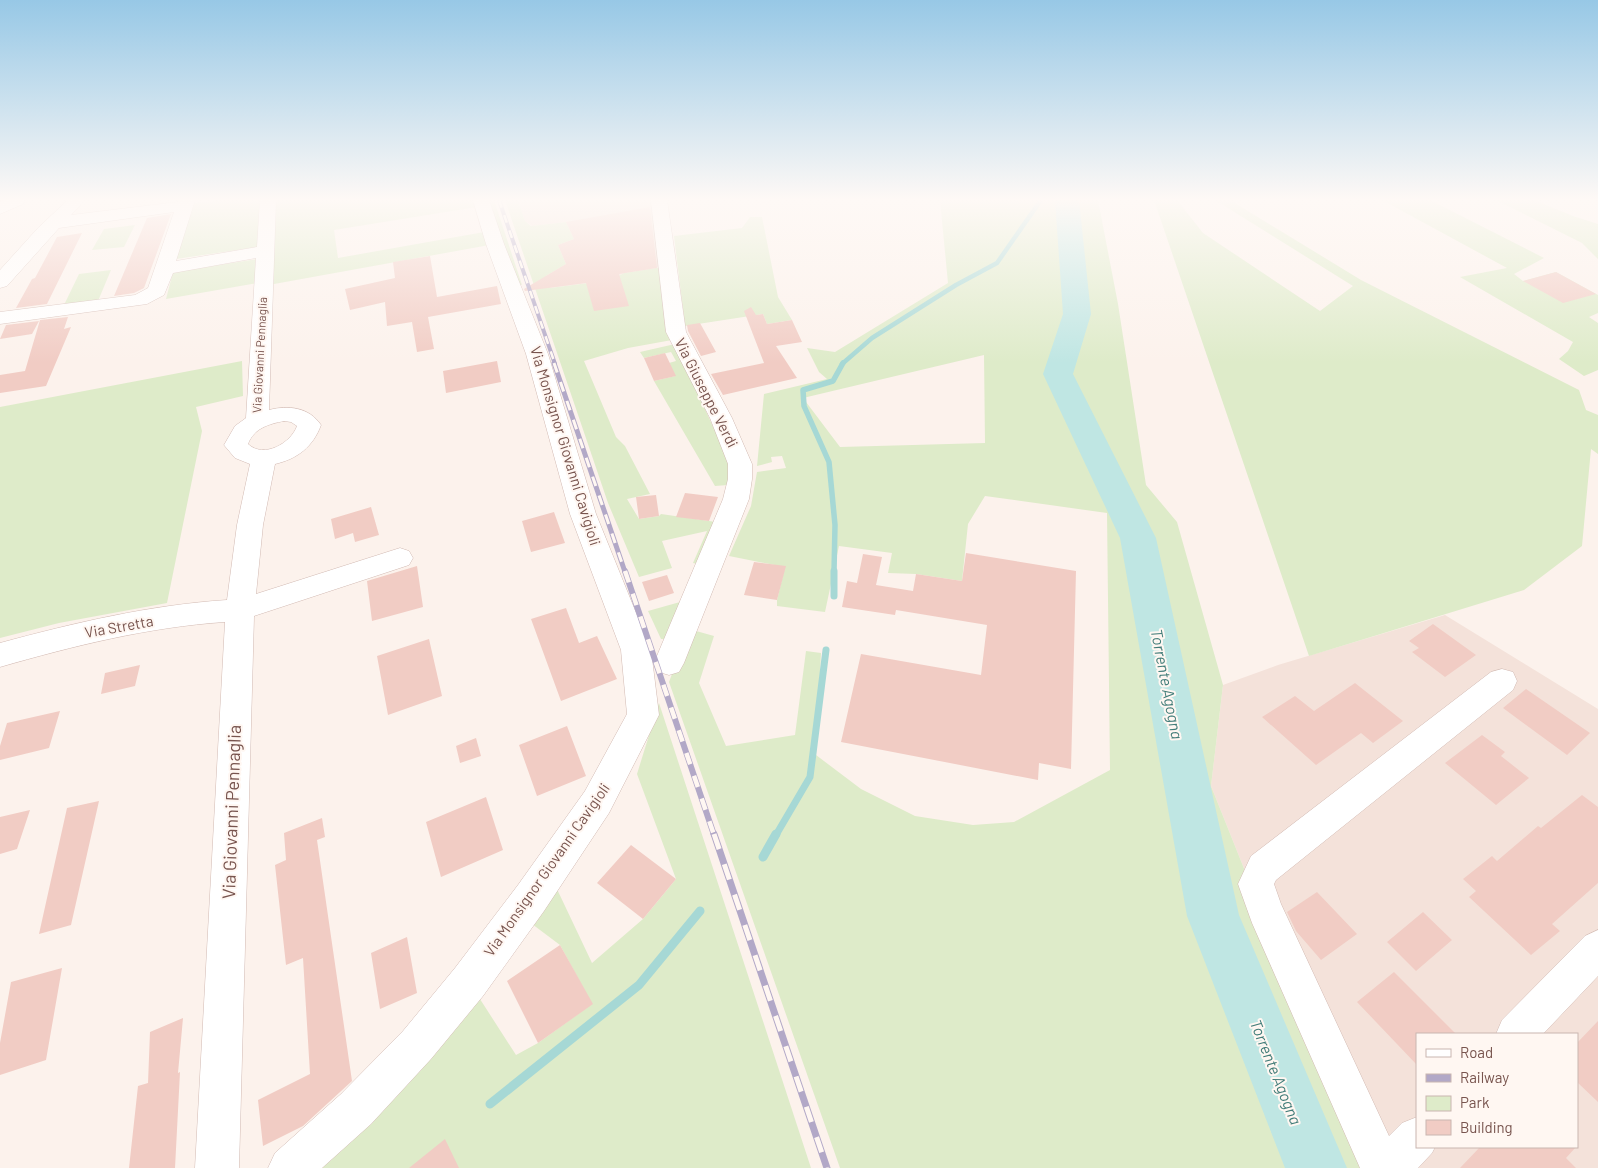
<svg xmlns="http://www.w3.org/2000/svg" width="1598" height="1168" viewBox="0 0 1598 1168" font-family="Barlow,sans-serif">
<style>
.residential{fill:#f4e2da;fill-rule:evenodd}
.green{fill:#deebc9;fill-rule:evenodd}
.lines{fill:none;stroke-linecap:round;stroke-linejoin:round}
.stream-far3{stroke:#a6d8d5;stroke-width:4.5}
.stream-far2{stroke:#a6d8d5;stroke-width:5.5}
.stream-far1{stroke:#a6d8d5;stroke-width:7}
.stream{stroke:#a6d8d5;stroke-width:9}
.river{fill:#bfe6e3;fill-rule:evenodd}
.building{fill:#f1ccc4}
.minor-casing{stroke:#d2bab3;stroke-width:1}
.minor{fill:#fff;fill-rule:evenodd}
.rail-far3-casing{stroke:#b2a8c7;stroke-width:4}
.rail-far2-casing{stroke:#b2a8c7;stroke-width:5}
.rail-far1-casing{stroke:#b2a8c7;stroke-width:6}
.rail-casing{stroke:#b2a8c7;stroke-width:7}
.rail-far3{stroke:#fff7f2;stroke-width:2.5;stroke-dasharray:8;stroke-linecap:butt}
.rail-far2{stroke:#fff7f2;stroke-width:3;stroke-dasharray:10;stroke-linecap:butt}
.rail-far1{stroke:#fff7f2;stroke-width:4.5;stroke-dasharray:12;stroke-linecap:butt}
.rail{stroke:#fff7f2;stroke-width:5;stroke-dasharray:16;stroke-linecap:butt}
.labels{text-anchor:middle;stroke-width:4;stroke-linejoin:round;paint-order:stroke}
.far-street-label{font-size:12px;fill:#78544e;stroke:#fff7f2}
.street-label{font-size:15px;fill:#78544e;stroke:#fff7f2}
.water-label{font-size:16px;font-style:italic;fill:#417c78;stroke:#fff7f2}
.near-street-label{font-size:18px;fill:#78544e;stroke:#fff7f2}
</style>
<rect width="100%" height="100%" fill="#fcf2ec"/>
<path class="residential" d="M518 200H667L677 264 624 273 611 280 550 288 546 276 566 264 558 245 574 239 566 222 532 226 525 221Z
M1445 615 1598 709V1168H1369L1329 1081 1211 786 1223 685 1278 665ZM1417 1034H1577V1147H1417Z"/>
<path class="green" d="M221 200H481L483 206 334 230 338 258 490 231 495 244 263 286V282L166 299 173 272 264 258V246L176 259 189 204Z
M488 200H494L522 285 518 284Z
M505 200H518L525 221 531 226 566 222 574 239 558 245 566 264 546 276 550 288 611 280 624 273 662 267V296H666L672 340 628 348 584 361 616 437 625 446 650 494 627 499 639 519 659 516 661 514 716 522 698 564 693 563 707 531 662 541 672 568 639 577 608 503Z
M940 200H1098L1118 304 1146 485 1177 522 1223 685 1211 786 1329 1081 1369 1168H840L669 682 689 629 714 636 699 683 726 746 795 735 806 651 821 653 816 755 861 789 915 816 973 825 1014 822 1110 770 1107 513 985 496 968 524 962 581 916 574 888 573 892 553 839 546 825 612 777 606V600L785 567 729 556 751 506 757 472 786 468 782 456 771 457 772 462 757 466 764 394 827 379 819 372 807 348 835 352 948 283ZM984 355 985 443 840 447 803 398Z
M1154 200H1177L1203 233 1320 311 1353 286 1215 200H1230L1361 280 1579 390 1586 410 1598 415V454L1591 449 1582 546 1524 590 1309 656Z
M1382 200H1430L1544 258 1514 274 1523 281 1556 272 1598 295V313L1589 317 1598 323V370L1584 376 1559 359 1568 351 1573 342 1460 277 1507 268Z
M1496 200H1534L1573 216 1598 224V259L1582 243Z
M750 217H762L778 297 792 320 767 324 763 314 685 326 674 236 742 228Z
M135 225 124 247 92 250 104 229Z
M111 270 98 301 64 305 79 274Z
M675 344 727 457 730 470 728 485 715 486 654 381 675 376 669 363 676 361 671 352 644 358 640 352Z
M242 361 243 396 196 407 202 431 167 603 59 623 0 638V407Z
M680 602 667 639H661L648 611Z
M659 703 811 1168H290L469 982 516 1055 538 1043 592 1004 560 945 528 921 556 887 592 963 643 919 676 879 637 774Z"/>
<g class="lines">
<path class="stream-far3" d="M842 364 872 338 956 285 997 263 1041 200"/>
<path class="stream-far2" d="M834 572 835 525 829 462 804 406 803 390 833 381 843 363"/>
<path class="stream-far1" d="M834 596V571
M776 835 810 777 826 650"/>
<path class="stream" d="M763 857 776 834
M490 1104 639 985 700 911"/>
<path class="river" d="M1055 200H1079L1091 314 1073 374 1156 538 1239 915 1347 1168H1285L1187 916 1120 538 1043 374 1063 314Z"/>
</g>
<path class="building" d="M650 207 657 268 619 274 629 306 594 311 586 283 525 291 524 289 566 264 558 245 574 239 566 222Z
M171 214 144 288 134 293 114 296 147 218Z
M82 233 47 304 16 308 32 279 35 278 57 237Z
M430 256 437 297 497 286 501 304 428 317 434 349 417 352 412 322 387 326 385 302 350 310 345 289 395 278 393 262Z
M1556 272 1596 294 1563 303 1523 281Z
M751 307 756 315 763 314 767 324 792 320 802 342 776 346 797 378 723 395 711 374 764 363 744 311Z
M68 317 64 329 71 327 46 386 0 393V375L25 371 40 320Z
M39 321 32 334 0 339 6 325Z
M700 323 716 352 701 356 688 331 687 325Z
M665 353 676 376 654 381 644 358Z
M497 361 501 382 446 393 443 371Z
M685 493 718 497 709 521 676 517Z
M656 495 659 516 639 519 636 497Z
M371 507 379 535 355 542 353 533 335 539 331 519Z
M554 512 565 543 531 552 522 521Z
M966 553 1076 571 1071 769 1039 763 1038 780 841 742 861 654 981 675 987 625 896 610 895 615 842 607 847 581 857 583 863 554 882 557 876 585 913 591 916 574 962 581Z
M754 562 786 566 777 600 744 595Z
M417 566 423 607 372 621 367 581Z
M667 575 674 593 649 601 642 582Z
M566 608 579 643 597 636 617 679 561 701 531 619Z
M1433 624 1476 655 1445 677 1412 652 1419 648 1409 641Z
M429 639 442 696 388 715 377 656Z
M140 665 135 686 101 694 105 673Z
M1355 683 1403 721 1373 743 1361 733 1316 765 1262 717 1295 696 1314 711Z
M1526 689 1590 733 1567 755 1503 708Z
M60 711 49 748 0 760V746L7 723Z
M567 726 586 776 537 796 519 745Z
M1482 735 1505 752 1501 756 1529 778 1496 805 1445 763Z
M476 738 481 756 460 763 456 746Z
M1582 795 1598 807V883L1552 924 1560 931 1531 955 1469 897 1476 891 1463 879 1492 856 1497 861 1538 826 1541 828Z
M486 797 503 850 441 877 426 822Z
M99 801 71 925 39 934 67 808Z
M30 810 17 849 0 854V817Z
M322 818 325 837 317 840 352 1081 303 1126 263 1146 258 1100 310 1074 303 958 286 965 275 865 286 860 284 833Z
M631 845 676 879 643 919 597 883Z
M1317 892 1357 934 1321 960 1296 931 1287 912Z
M1423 912 1452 940 1416 971 1387 942Z
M407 937 417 993 380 1009 371 953Z
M560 945 593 1004 538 1043 507 981Z
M62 968 46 1060 0 1075V1043L11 982Z
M1394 972 1456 1034H1417V1065L1357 1002Z
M183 1018 178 1073 180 1072 175 1168H129L138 1086 148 1083 150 1032Z
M1598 1021V1102L1577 1082V1043Z
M445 1139 459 1168H409Z
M1480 1147H1576L1566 1158 1576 1168H1460Z"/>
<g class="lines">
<g class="minor-casing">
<path id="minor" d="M5 200H25L23 204 0 214V202Z
M68 200H85L71 215 178 202 179 200H195L176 261 257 247 260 200H276L269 410C288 405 309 407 321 425 313 447 297 459 275 464L263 525 256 594 400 548 409 551 413 558 409 565 254 616 239 1168H195L225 622C149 627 73 646 0 667V643C74 623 150 605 227 600L237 525 250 464 235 458 224 445 235 426 246 418 256 258 173 273 164 295 147 304 0 324V312L135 295 148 288 174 212 59 228 7 286 0 288V270L38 228ZM284 421 291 422 297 426C291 443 264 459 248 444 254 428 269 424 284 421Z
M473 200H489L504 244 548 354 596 514 651 650 659 715 609 813 544 911 483 996 431 1059 371 1124 322 1168H268L275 1153 341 1094 403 1031 455 968 518 885 585 791 627 714 621 650 570 514 526 354 486 244Z
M651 200H667L686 332 732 418 752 464V479L749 499 684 663 679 672 669 675 659 672 654 663 723 499 728 479V464L710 418 666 332Z
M1502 669 1513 672 1517 681 1513 690 1276 880 1274 884 1281 904 1389 1136 1402 1123 1417 1117V1147H1435L1432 1153 1418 1168H1360L1252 923 1238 884 1251 856 1491 672Z
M1598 930V976L1543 1034H1496L1502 1020 1585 936Z"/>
</g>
<use href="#minor" class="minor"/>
<g class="rail-far3-casing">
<path id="rail-far3" d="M499 200 555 364"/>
</g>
<g class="rail-far2-casing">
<path id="rail-far2" d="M554 363 625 572"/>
</g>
<g class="rail-far1-casing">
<path id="rail-far1" d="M625 571 714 835"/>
</g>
<g class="rail-casing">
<path id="rail" d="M714 834 827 1168"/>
</g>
<use href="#rail-far3" class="rail-far3"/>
<use href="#rail-far2" class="rail-far2"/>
<use href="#rail-far1" class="rail-far1"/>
<use href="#rail" class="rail"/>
</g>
<linearGradient id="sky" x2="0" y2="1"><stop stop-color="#97c8e6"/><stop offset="0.55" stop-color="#fef9f6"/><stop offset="1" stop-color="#fef9f6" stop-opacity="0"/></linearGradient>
<rect width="1598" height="363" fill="url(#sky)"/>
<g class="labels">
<g class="far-street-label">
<text transform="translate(260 355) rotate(-87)" y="4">Via Giovanni Pennaglia</text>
</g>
<g class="street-label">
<text transform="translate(706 393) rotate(63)" y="5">Via Giuseppe Verdi</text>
<text transform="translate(565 446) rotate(73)" y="5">Via Monsignor Giovanni Cavigioli</text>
<text transform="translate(119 627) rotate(-10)" y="5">Via Stretta</text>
<text transform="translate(547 870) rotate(-55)" y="5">Via Monsignor Giovanni Cavigioli</text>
</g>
<g class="water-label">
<text transform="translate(1167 684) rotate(79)" y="6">Torrente Agogna</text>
<text transform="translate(1276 1072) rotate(68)" y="6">Torrente Agogna</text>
</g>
<g class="near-street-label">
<text transform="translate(232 812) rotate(-88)" y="6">Via Giovanni Pennaglia</text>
</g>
</g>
<rect x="1416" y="1033" width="162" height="115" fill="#fff7f2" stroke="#c9b6b0"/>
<rect x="1426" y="1049" width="25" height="8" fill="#ffffff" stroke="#c9b6b0"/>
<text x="1460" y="1058" font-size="15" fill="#78544e">Road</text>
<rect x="1426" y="1074" width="25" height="8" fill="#b2a8c7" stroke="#c9b6b0"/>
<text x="1460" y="1083" font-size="15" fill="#78544e">Railway</text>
<rect x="1426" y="1096" width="25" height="15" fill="#deebc9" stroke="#c9b6b0"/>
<text x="1460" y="1108" font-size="15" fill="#78544e">Park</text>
<rect x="1426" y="1120" width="25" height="15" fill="#f1ccc4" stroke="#c9b6b0"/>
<text x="1460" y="1133" font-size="15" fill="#78544e">Building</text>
</svg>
